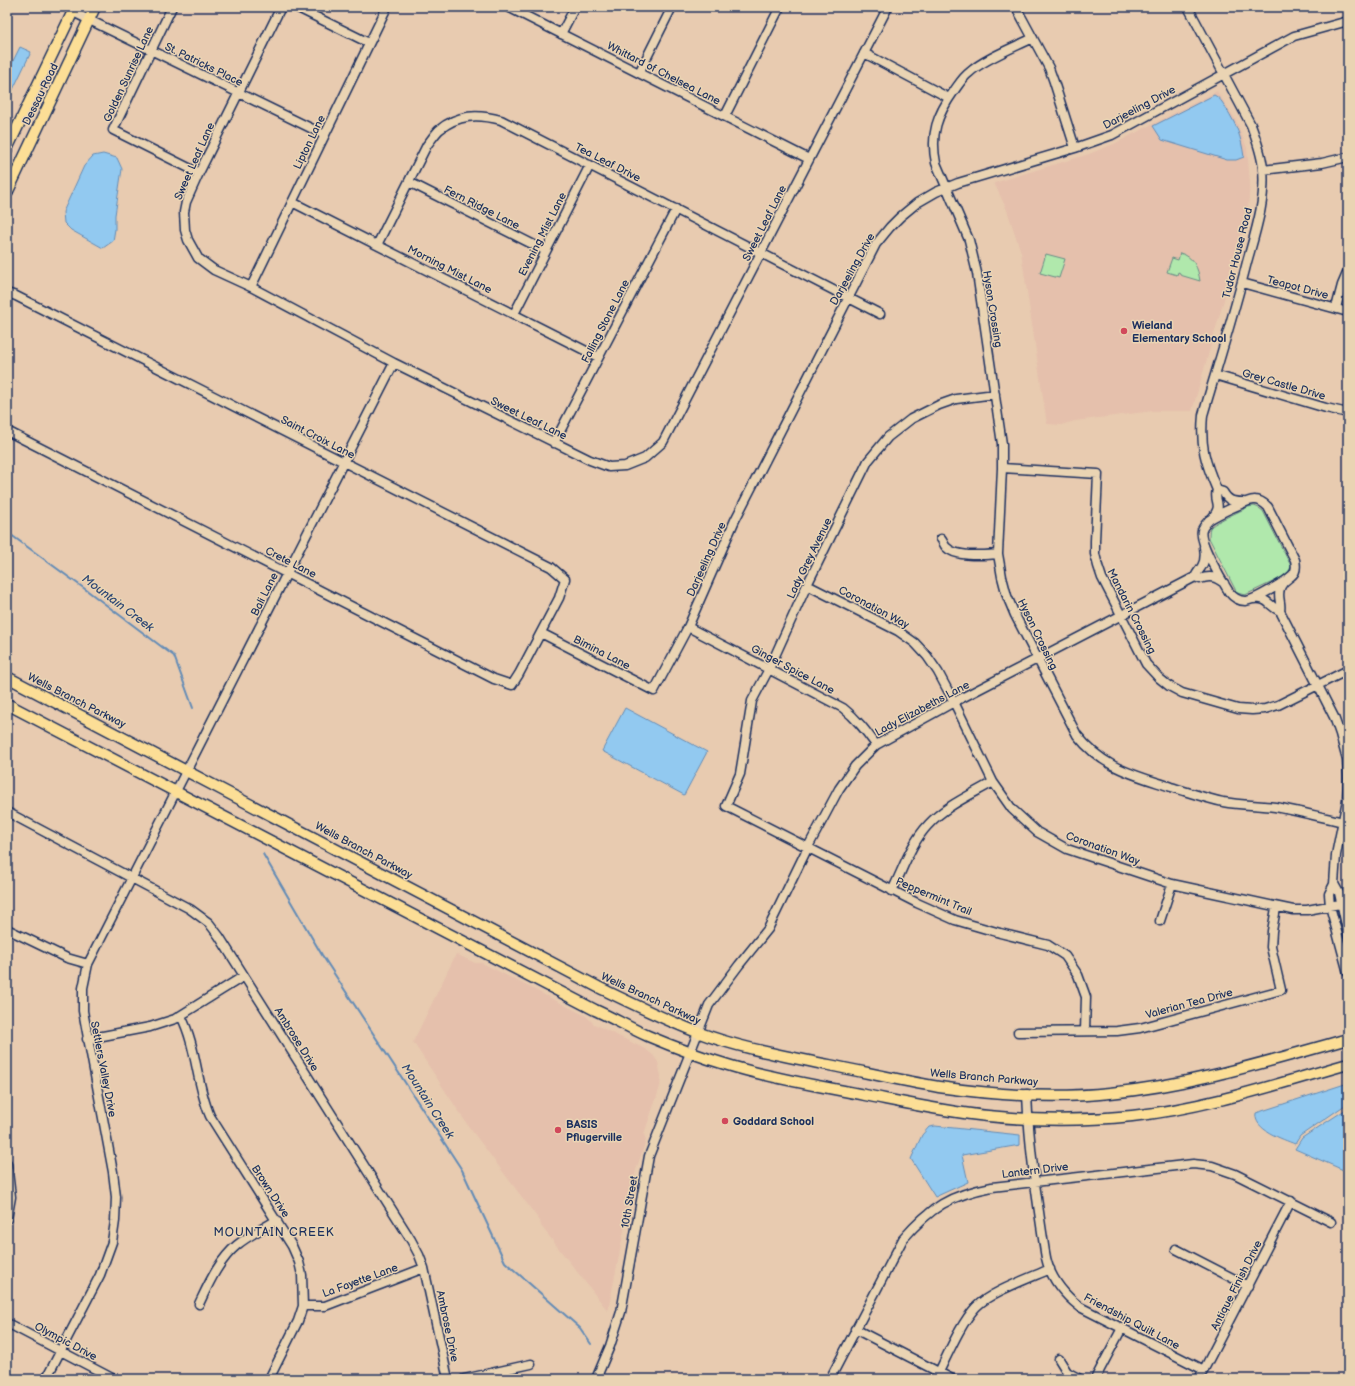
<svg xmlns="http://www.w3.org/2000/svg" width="1355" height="1386" viewBox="0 0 1355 1386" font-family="'Balsamiq Sans',sans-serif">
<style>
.built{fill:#e5c0ac}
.green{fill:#b0e8ac;stroke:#668c85}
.water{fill:#92c9f0;stroke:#628bb6}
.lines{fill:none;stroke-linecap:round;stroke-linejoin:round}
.stream{stroke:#628bb6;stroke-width:2}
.minor-casing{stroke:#1b2f5e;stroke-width:11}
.major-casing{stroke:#1b2f5e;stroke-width:13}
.minor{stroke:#ead4b3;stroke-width:8}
.major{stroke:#fcde96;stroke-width:10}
.poi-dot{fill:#d1495b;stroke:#ead4b3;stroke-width:1.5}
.labels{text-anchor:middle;stroke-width:3;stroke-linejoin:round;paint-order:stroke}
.street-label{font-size:11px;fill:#1b2f5e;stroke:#ead4b3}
.poi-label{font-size:11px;font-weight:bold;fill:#1b2f5e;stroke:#ead4b3;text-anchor:start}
.water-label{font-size:12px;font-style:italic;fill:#2d4674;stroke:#ead4b3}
.neighbourhood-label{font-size:12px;letter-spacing:1px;fill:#1b2f5e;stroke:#ead4b3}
</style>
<rect width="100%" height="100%" fill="#e8cbb0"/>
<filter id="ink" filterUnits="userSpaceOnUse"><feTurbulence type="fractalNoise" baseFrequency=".025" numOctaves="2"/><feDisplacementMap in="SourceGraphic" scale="8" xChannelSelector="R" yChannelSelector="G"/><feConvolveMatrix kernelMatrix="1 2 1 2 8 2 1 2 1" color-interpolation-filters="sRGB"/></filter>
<g filter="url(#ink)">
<path class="built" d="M1217 91 1236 120 1247 148 1250 183 1248 208 1240 244 1192 411H1153L1075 421 1061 425 1047 424 1021 252 1007 210 994 183 1089 154 1114 144Z
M456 954 475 963H482L586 1016 594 1024 645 1049 653 1055 658 1062 661 1076 660 1087 644 1134 646 1140 636 1170 608 1311 541 1226 540 1221 469 1127 413 1042Z"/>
<path class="green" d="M1180 253C1194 257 1198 268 1200 281L1180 275V273L1178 272 1177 275 1167 272 1172 258 1178 260Z
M1046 254 1065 259 1059 278 1040 273Z
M1254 506 1259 508 1263 511 1291 566C1290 571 1287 574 1283 577L1245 595 1237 593 1209 538C1209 535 1209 531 1210 528 1214 522 1241 511 1248 507Z"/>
<path class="water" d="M20 47 31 52 7 102V73Z
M1214 95C1220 98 1222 102 1226 108 1237 126 1241 136 1244 157L1236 160H1227L1162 140 1153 126Z
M103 154 117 158 122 169 115 215V229L113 241 103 248 71 230 64 223 63 212 84 166 93 156Z
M625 708 707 752 684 795 602 751Z
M1348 1083V1103L1300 1136 1295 1144C1283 1139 1253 1130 1256 1113Z
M1348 1108V1172L1295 1149 1302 1138Z
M935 1126 1020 1135V1145L962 1155 968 1182 935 1197 911 1159 922 1135 929 1127Z"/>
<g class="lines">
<path class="stream" d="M7 532 85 589 174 656 193 708
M263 854 322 955 462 1170 505 1262 580 1328 591 1344
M615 1376 618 1379"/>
<g class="minor-casing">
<path id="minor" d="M172 7 113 130 199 173
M281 7 199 173 186 202 184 212 185 230 188 240 198 258 214 270 251 287 394 363 590 460 609 467 625 466 645 458 663 442 888 7
M296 7 369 43
M508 7 809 159
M1016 7 1049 68 1054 82 1075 148
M1188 7 1251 125C1256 139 1262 154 1263 169 1266 201 1255 233 1247 262 1234 314 1218 364 1203 415 1200 446 1205 462 1217 490 1213 502 1224 504 1212 518
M73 12 325 135
M561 34 575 7
M1033 38C1015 47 984 59 970 72 963 77 959 84 954 91 937 115 930 134 936 163L969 240 977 273 1002 444V468L998 554 1002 577 1007 596 1015 615 1077 735C1103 768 1132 774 1171 787 1188 792 1205 798 1223 802 1240 805 1258 805 1275 807 1298 811 1321 817 1343 822
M864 53 949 98
M639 73 672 7
M725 116 780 7
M1263 170 1322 163 1348 157
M409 182 546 251
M292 202 598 357
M377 245 427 145C431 140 435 134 439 130 458 114 478 114 501 120L880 314
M1242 283 1348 312
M251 287 387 7
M7 293 16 296 551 567 565 579 559 598 519 674 512 685 494 679 7 431
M1336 308 1342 285 1348 271
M514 314 590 165
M1215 375 1326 408 1348 413
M995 394 956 399 939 405 911 419 888 437 868 461 807 585 769 669 752 701 740 774 726 806 917 903 955 920 1000 933 1048 945 1065 956 1078 975 1086 997 1085 1031
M554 443 676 209
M1002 468 1098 474 1095 541V554L1098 566 1102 578 1116 605 1146 664 1159 678 1169 686 1182 693 1238 709 1252 710 1265 709 1278 705 1348 670
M1217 490 1223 492C1228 501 1233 502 1243 502
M941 539C943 541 944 545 946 547 956 558 984 555 998 554
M1195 577C1197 572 1199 571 1202 566 1205 561 1205 553 1204 547
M1285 581C1277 586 1253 601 1245 601 1238 601 1233 597 1229 592 1222 581 1198 541 1202 530 1203 526 1207 523 1209 520 1215 516 1248 499 1255 500 1260 500 1264 503 1268 507L1295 560C1299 578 1287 575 1281 586 1276 595 1282 602 1280 611L1334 717 1340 734 1347 760 1348 778 1347 800 1336 855 1334 884 1329 894 1330 906 1348 973
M807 585 898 631 915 643 927 656 938 672 954 702 993 782 1012 809 1037 832 1067 849 1172 884 1293 910H1307L1340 904
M1253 599C1269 597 1268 606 1280 611
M688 627 843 708C857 719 866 731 876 745
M541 633 654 691 688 627 735 520 876 244 890 227 900 217 917 203 936 192 958 183 1075 148 1112 135 1294 36 1348 21
M7 812 190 909 209 923 219 936 411 1240 419 1255 424 1268 448 1379
M1334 884 1339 893 1348 934
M892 891C903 869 911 843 928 825 945 806 971 795 993 782
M1160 921 1172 884
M7 929 67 958 88 964
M181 1016C197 1047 196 1084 210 1116L292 1246 299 1262 302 1275 303 1306 298 1321 269 1379
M1018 1032 1117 1031 1140 1028 1281 990 1271 947 1272 931 1276 908
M87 1039 150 1027 175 1019 244 976
M1027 1094C1029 1147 1037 1200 1045 1252 1048 1275 1062 1293 1080 1307L1204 1370
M7 1163 11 1197 7 1219
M1176 1249 1248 1286
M199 1304C209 1283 219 1260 237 1245 249 1235 264 1228 277 1220
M303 1306H325L424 1268
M7 1323 114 1379
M855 1329 952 1379
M1059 1359 1067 1372 1080 1379
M939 1372C949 1352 961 1323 976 1307 990 1292 1030 1278 1050 1269
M46 1379 100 1275 112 1242 115 1221 116 1197 113 1172 83 1011V988L88 964 394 363
M464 1379 531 1364
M596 1379 610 1346 621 1312 649 1156 709 1005 739 965 768 929 808 847 839 789 855 766 876 745 954 702 1195 577 1200 579C1210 575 1216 577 1224 583
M830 1379 903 1239C931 1207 950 1195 992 1187L1193 1164 1212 1166 1235 1174 1331 1222
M1095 1379 1122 1328
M1199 1379 1291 1201"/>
</g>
<g class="major-casing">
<path id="major" d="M7 149 75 7
M7 193 95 7
M7 677 598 987C631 1003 663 1019 697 1032 739 1048 785 1056 829 1065 865 1072 902 1081 939 1087 995 1095 1054 1099 1110 1093 1192 1085 1269 1061 1348 1039
M7 704 595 1010C613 1018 630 1028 648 1036 674 1047 701 1057 728 1065 773 1079 820 1086 865 1095 906 1103 947 1112 988 1116 1036 1121 1084 1121 1132 1116 1206 1108 1277 1084 1348 1064"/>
</g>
<use href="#minor" class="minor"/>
<use href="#major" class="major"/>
</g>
</g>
<g class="poi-dot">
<circle cx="1124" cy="331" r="4"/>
<circle cx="725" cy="1121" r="4"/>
<circle cx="558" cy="1130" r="4"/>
</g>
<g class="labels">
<g class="street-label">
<text transform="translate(204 64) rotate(26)" y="4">St. Patricks Place</text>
<text transform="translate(664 73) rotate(27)" y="4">Whittard of Chelsea Lane</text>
<text transform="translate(128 74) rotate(-65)" y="4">Golden Sunrise Lane</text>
<text transform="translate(40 94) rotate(-64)" y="4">Dessau Road</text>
<text transform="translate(1139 107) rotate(-28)" y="4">Darjeeling Drive</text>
<text transform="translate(309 142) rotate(-64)" y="4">Lipton Lane</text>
<text transform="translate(194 161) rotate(-66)" y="4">Sweet Leaf Lane</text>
<text transform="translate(608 162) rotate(27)" y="4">Tea Leaf Drive</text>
<text transform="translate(482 207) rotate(27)" y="4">Fern Ridge Lane</text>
<text transform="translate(764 223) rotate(-63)" y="4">Sweet Leaf Lane</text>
<text transform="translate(542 234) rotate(-63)" y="4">Evening Mist Lane</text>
<text transform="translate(1237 253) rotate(-76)" y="4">Tudor House Road</text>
<text transform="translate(450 269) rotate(27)" y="4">Morning Mist Lane</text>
<text transform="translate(852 269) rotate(-61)" y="4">Darjeeling Drive</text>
<text transform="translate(1298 287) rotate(15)" y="4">Teapot Drive</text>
<text transform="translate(993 309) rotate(81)" y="4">Hyson Crossing</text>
<text transform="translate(605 321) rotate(-63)" y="4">Falling Stone Lane</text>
<text transform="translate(1284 384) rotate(16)" y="4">Grey Castle Drive</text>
<text transform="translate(529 418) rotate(26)" y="4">Sweet Leaf Lane</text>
<text transform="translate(318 437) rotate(27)" y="4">Saint Croix Lane</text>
<text transform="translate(809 558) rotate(-64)" y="4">Lady Grey Avenue</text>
<text transform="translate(706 559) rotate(-66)" y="4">Darjeeling Drive</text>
<text transform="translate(291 562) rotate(27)" y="4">Crete Lane</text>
<text transform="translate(264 594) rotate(-63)" y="4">Bali Lane</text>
<text transform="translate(874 607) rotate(28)" y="4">Coronation Way</text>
<text transform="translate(1132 611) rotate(63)" y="4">Mandarin Crossing</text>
<text transform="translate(1038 634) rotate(64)" y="4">Hyson Crossing</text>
<text transform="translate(602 652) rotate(27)" y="4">Bimina Lane</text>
<text transform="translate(793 669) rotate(28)" y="4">Ginger Spice Lane</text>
<text transform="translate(77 700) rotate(27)" y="4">Wells Branch Parkway</text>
<text transform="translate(922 708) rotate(-28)" y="4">Lady Elizabeths Lane</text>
<text transform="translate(1103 848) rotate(20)" y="4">Coronation Way</text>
<text transform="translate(364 850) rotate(28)" y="4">Wells Branch Parkway</text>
<text transform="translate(934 896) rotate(23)" y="4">Peppermint Trail</text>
<text transform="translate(651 998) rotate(25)" y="4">Wells Branch Parkway</text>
<text transform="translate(1189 1003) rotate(-15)" y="4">Valerian Tea Drive</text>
<text transform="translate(297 1039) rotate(58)" y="4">Ambrose Drive</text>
<text transform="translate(104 1069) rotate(79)" y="4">Settlers Valley Drive</text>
<text transform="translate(984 1077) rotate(5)" y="4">Wells Branch Parkway</text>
<text transform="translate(1035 1170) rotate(-7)" y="4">Lantern Drive</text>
<text transform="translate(271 1191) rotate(57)" y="4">Brown Drive</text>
<text transform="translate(629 1202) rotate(-80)" y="4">10th Street</text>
<text transform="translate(360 1280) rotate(-20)" y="4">La Fayette Lane</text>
<text transform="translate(1236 1285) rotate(-63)" y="4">Antique Finish Drive</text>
<text transform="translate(1132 1321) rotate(28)" y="4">Friendship Quilt Lane</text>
<text transform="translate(448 1326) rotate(78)" y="4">Ambrose Drive</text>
<text transform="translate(66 1341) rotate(28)" y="4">Olympic Drive</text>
</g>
<g class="poi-label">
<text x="1132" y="329">Wieland<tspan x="1132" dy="13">Elementary School</tspan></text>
<text x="733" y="1125">Goddard School</text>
<text x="566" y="1128">BASIS<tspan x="566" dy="13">Pflugerville</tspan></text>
</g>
<g class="water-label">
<text transform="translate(118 603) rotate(37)" y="4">Mountain Creek</text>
<text transform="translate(428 1101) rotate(57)" y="4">Mountain Creek</text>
</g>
<g class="neighbourhood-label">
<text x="274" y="1236">MOUNTAIN CREEK</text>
</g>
</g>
<rect width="1355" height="1386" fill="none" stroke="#ead4b3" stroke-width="24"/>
<rect x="12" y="12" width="1331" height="1362" fill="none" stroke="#1b2f5e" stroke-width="1.5" filter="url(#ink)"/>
</svg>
